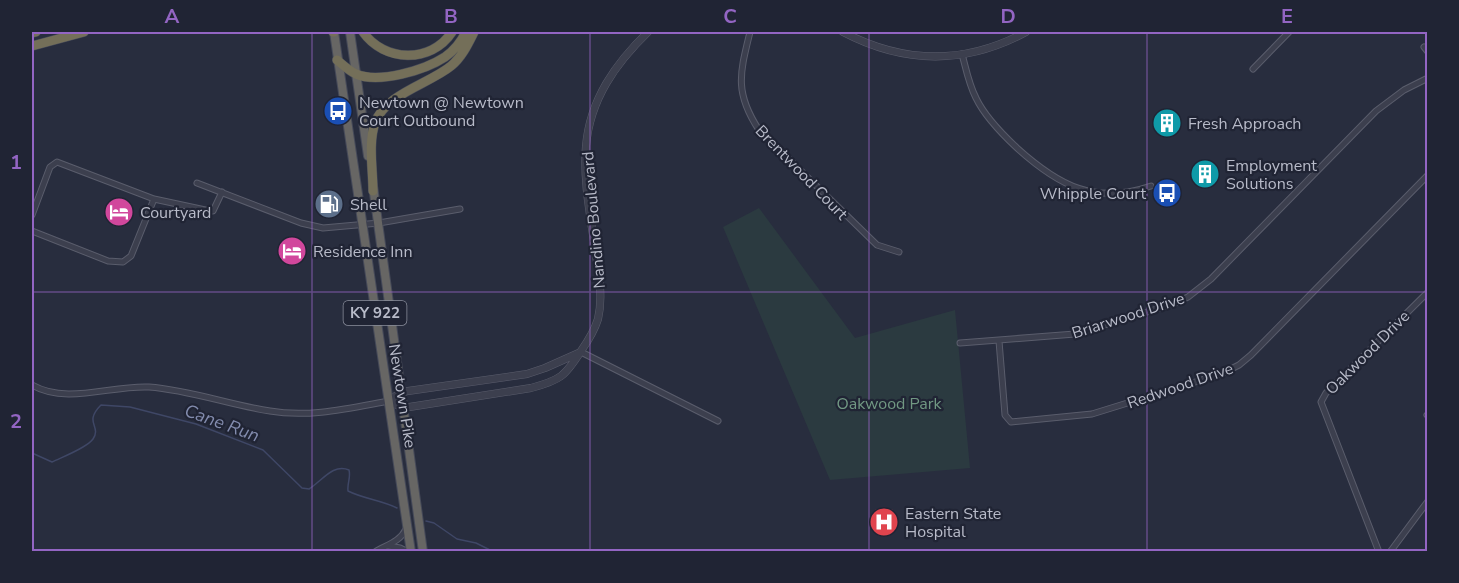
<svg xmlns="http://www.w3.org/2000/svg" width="1459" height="583" viewBox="0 0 1459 583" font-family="'Nunito Sans',sans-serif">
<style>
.green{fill:#2b3a40}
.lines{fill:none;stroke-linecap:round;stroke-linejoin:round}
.stream{stroke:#3f4766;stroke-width:1.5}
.minor-casing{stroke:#5a5d6c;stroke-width:7}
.tertiary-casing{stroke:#5a5d6c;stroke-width:8}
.trunk-casing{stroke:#464a59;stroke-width:10}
.motorway-casing{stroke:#464a59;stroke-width:10}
.minor{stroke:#3c3f4e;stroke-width:5}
.tertiary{stroke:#3c3f4e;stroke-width:7}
.trunk{stroke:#676664;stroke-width:8}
.motorway{stroke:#746f59;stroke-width:9}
.grid{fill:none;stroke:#9365c3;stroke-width:1.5;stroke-opacity:0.55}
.labels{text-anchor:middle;stroke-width:4.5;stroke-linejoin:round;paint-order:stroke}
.shield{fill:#202434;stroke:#8a8e9c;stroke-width:1.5}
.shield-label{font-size:15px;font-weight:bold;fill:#b8bbc9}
.poi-label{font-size:16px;fill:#b8bbc9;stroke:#202434;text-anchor:start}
.street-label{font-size:16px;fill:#b8bbc9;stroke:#202434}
.park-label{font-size:16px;fill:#719883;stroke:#202434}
.water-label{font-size:18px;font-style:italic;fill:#838cae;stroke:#202434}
.neatline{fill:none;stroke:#9365c3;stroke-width:2}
.grid-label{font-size:20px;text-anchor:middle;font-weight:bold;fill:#9365c3}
</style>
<rect width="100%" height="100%" fill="#282d3e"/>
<path class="green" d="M759 208 855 338 955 310 970 468 830 480 723 227Z"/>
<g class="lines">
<path class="stream" d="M32 453 52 462C62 457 87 448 93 439 102 426 83 423 101 405L130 407 196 424 263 450 302 488 309 489C322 481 333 463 349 470 351 478 347 483 348 491 364 499 381 500 397 508
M426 521 434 523 457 539 476 543 494 552"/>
<g class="minor-casing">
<path id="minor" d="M750 32C740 73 734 92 759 130L877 245 899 252
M1424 47 1428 52
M962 54C966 69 969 85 976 98 985 117 1002 134 1017 148 1059 186 1095 205 1151 186
M1253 69 1289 32
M197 183 301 223 323 228 379 223 460 209
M32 215 50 167 57 162 154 199 210 211H213L222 192
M32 231 108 261 123 262 131 256 154 199
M999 341 1005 415 1011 422 1092 414 1221 374 1239 365 1251 355 1428 175
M960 343 1075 334 1173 304 1188 297 1211 279 1376 111 1404 90 1428 78
M581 352 718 421
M32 385C67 405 111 385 149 387 190 390 230 405 270 411 309 418 350 408 389 401
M1427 415 1428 416
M389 546 400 548 408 552
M375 552C386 545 400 542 406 529
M1379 552 1321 402 1326 393 1428 292
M1390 552 1428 501"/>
</g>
<g class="tertiary-casing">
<path id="tertiary" d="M843 32C904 64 965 65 1026 32
M581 352 545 368 527 374 401 392 389 401 403 408 531 388C561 380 565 376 581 351 588 341 594 332 598 319 603 298 599 276 596 255 591 219 583 182 586 146 590 99 616 63 648 32"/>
</g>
<g class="trunk-casing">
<path id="trunk" d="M334 32 411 552
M350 32 368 156
M373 186 423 552"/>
</g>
<g class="motorway-casing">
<path id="motorway" d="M333 32H334
M363 32C384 62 431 64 452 32
M32 33 36 32
M32 46 84 32
M337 60C343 65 349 71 356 74 379 84 425 70 445 57 455 50 461 42 466 32
M373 191C373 170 368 143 375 123 385 94 429 84 451 66 462 57 468 44 474 32"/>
</g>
<use href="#minor" class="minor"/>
<use href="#tertiary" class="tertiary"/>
<use href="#trunk" class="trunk"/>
<use href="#motorway" class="motorway"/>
</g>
<path class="grid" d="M312 32V552M590 32V552M869 32V552M1147 32V552M32 292H1428"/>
<defs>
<g id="bus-disc" transform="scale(1.5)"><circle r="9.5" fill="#1a4fb4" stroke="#202434"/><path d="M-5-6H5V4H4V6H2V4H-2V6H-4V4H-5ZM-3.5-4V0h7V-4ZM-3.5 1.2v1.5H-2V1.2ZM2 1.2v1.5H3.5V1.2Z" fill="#fff"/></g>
<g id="building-disc" transform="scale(1.5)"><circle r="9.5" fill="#0f9aa8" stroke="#202434"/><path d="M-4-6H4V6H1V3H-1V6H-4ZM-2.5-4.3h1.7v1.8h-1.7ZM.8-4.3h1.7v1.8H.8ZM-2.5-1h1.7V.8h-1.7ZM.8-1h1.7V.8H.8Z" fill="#fff"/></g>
<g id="fuel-disc" transform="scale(1.5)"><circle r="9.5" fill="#5c6f8a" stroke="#202434"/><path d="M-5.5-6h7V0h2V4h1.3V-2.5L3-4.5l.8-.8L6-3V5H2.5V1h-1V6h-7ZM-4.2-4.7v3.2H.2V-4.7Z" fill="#fff"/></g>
<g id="hotel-disc" transform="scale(1.5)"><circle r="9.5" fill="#d1479c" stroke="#202434"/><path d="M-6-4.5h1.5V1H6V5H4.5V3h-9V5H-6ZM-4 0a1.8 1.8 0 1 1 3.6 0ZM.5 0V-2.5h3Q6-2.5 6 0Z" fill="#fff"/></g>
<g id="hospital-disc" transform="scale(1.5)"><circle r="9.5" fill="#e0444e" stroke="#202434"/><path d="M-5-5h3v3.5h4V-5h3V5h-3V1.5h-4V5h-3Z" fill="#fff"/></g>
</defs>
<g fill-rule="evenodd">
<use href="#bus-disc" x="338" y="111"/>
<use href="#building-disc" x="1167" y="123"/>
<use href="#building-disc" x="1205" y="174"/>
<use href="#bus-disc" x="1167" y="193"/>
<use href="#fuel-disc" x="329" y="204"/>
<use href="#hotel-disc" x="119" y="212"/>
<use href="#hotel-disc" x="292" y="251"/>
<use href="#hospital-disc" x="884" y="522"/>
</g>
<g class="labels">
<rect class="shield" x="343.5" y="301" width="63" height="24" rx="4.5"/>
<g class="shield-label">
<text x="375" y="318">KY 922</text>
</g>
<g class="poi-label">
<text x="359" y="108">Newtown @ Newtown<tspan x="359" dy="18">Court Outbound</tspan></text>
<text x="1188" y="129">Fresh Approach</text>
<text x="1226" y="171">Employment<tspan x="1226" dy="18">Solutions</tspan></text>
<text x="1146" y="199" text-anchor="end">Whipple Court</text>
<text x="350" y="210">Shell</text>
<text x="140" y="218">Courtyard</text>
<text x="313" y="257">Residence Inn</text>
<text x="905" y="519">Eastern State<tspan x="905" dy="18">Hospital</tspan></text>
</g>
<g class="street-label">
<text transform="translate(802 172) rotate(46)" y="6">Brentwood Court</text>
<text transform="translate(593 220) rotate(-95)" y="6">Nandino Boulevard</text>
<text transform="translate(1128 315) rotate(-18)" y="6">Briarwood Drive</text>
<text transform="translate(1367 352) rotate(-45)" y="6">Oakwood Drive</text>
<text transform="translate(1180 385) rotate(-19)" y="6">Redwood Drive</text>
<text transform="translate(403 396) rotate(81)" y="6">Newtown Pike</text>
</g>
<g class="park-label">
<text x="889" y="409">Oakwood Park</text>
</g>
<g class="water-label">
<text transform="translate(222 423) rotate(20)" y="6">Cane Run</text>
</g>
</g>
<rect width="1459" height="583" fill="none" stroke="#202434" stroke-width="66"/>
<rect x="33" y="33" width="1393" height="517" class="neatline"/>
<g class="grid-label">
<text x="172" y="23">A</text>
<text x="451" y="23">B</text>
<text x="730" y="23">C</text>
<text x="1008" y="23">D</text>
<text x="1287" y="23">E</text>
<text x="16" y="169">1</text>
<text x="16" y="428">2</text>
</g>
</svg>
